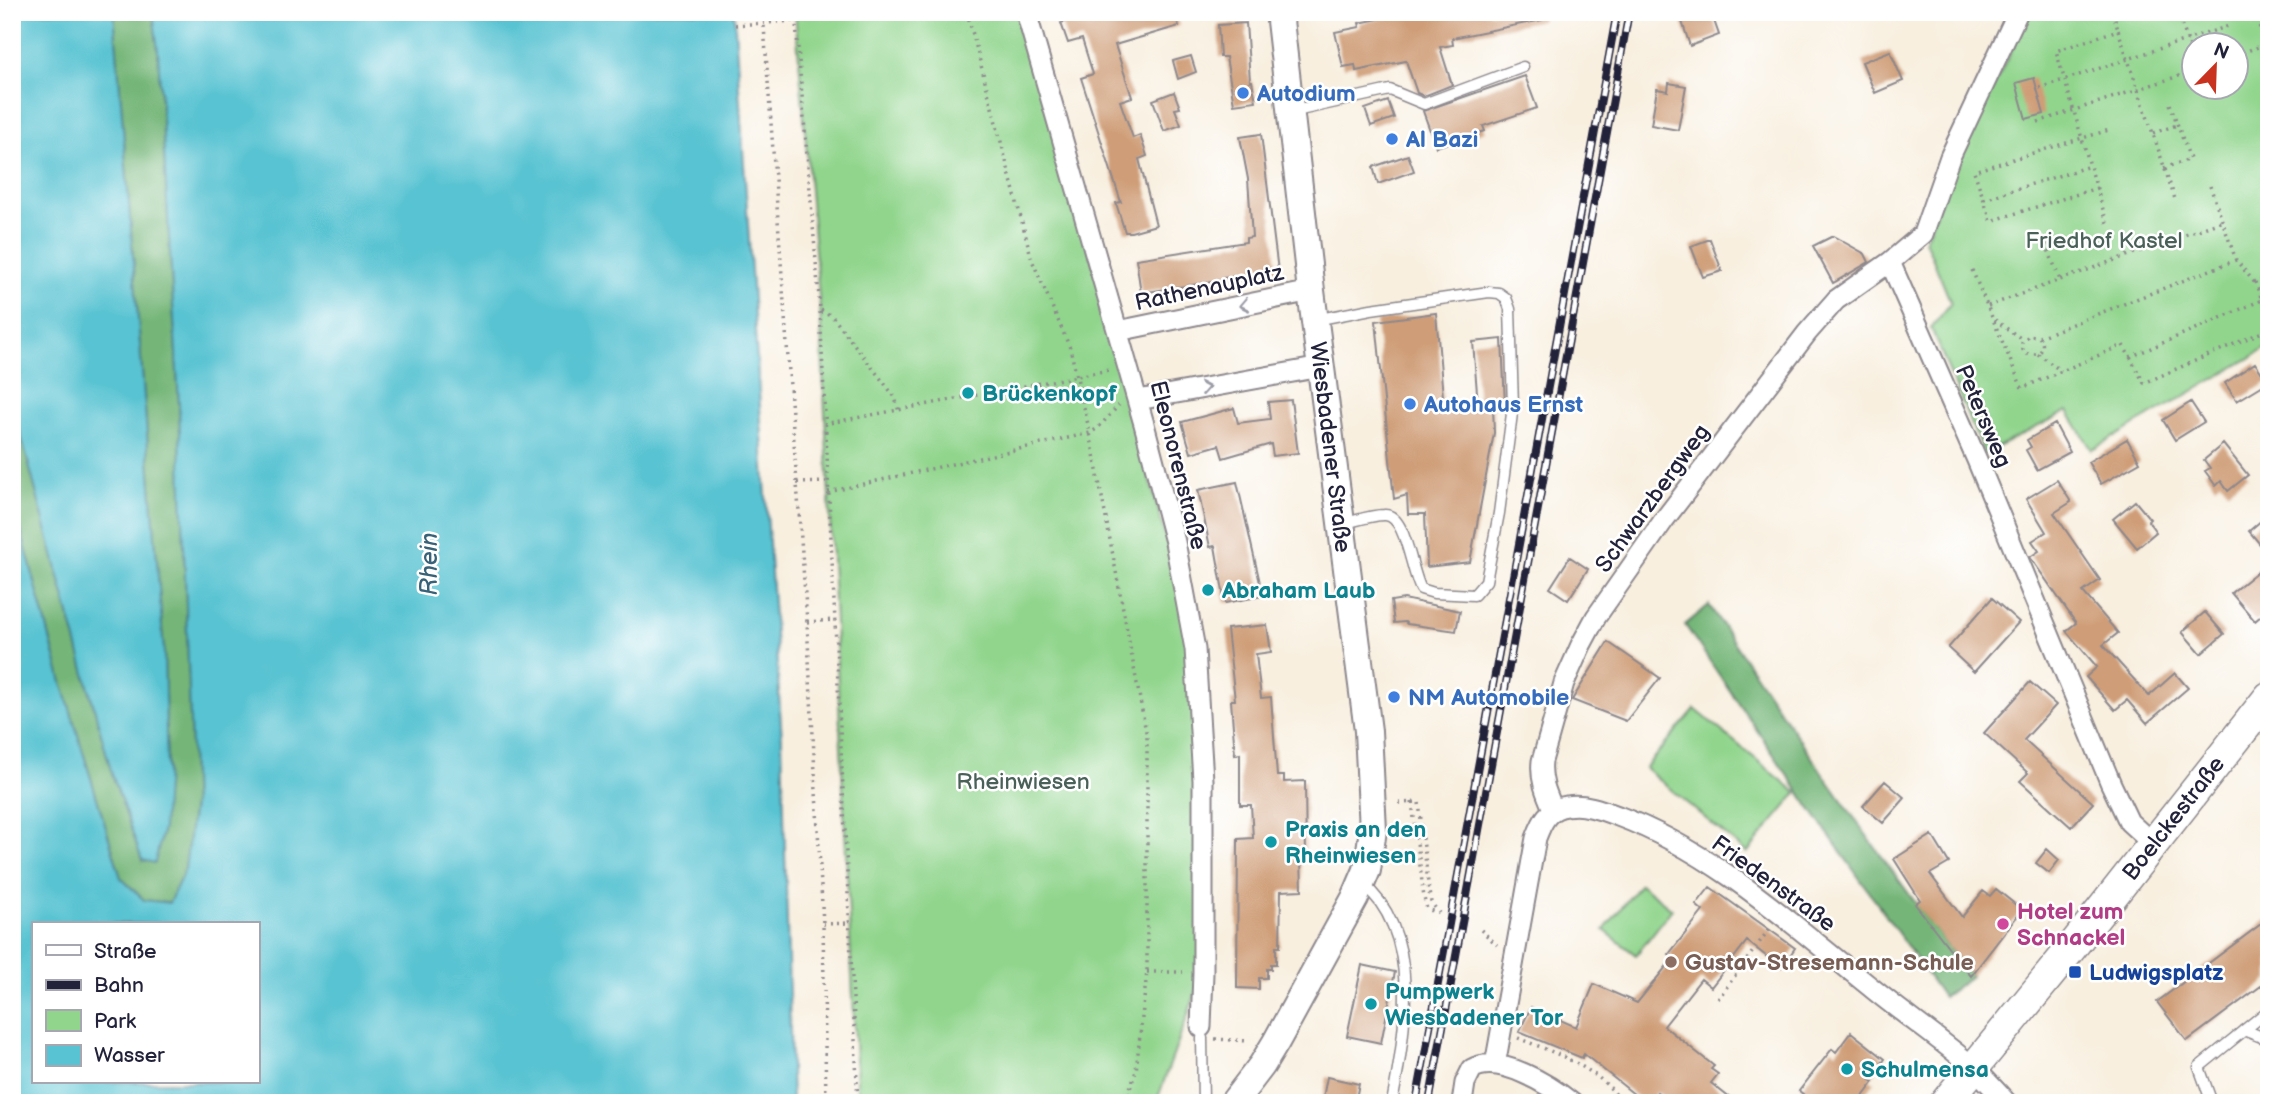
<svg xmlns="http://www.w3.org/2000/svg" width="2281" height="1115" viewBox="0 0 2281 1115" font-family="'Balsamiq Sans',sans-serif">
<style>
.green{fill:#91d58d;stroke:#5a7c64;stroke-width:2;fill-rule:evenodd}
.forest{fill:#74b678;stroke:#4b6c5a;stroke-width:2}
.water{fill:#58c3d2;stroke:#3d7286;stroke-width:2;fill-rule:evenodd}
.building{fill:#cf9d77}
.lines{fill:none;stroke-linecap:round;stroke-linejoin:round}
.service-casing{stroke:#8d888d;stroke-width:13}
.minor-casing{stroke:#8d888d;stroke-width:23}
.secondary-casing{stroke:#8d888d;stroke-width:30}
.primary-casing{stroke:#8d888d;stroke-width:33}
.path{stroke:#8d888d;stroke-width:3.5;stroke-dasharray:2 5;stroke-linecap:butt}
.service{stroke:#fff;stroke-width:10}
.minor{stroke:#fff;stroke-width:19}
.secondary{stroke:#fff;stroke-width:26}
.primary{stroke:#fff;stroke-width:30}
.rail-casing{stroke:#22223b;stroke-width:8}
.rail{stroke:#fff;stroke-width:5;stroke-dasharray:16;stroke-linecap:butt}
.oneway{stroke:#9c9ca7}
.shop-dot{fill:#3f7fe0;stroke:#fff;stroke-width:2.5}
.culture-dot{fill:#0f9aa8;stroke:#fff;stroke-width:2.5}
.hotel-dot{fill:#d1479c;stroke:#fff;stroke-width:2.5}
.education-dot{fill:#8d6e63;stroke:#fff;stroke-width:2.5}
.transit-dot{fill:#1a4fb4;stroke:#fff;stroke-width:2.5}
.labels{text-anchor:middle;stroke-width:5;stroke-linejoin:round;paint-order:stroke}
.shop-label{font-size:23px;font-weight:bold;fill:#366cbe;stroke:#fff;text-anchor:start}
.park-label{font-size:23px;fill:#496158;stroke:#fff}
.street-label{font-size:23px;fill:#22223b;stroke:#fff}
.culture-label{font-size:23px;font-weight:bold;fill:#0d838f;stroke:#fff;text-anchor:start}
.hotel-label{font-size:23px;font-weight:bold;fill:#b23c85;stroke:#fff;text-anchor:start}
.education-label{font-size:23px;font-weight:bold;fill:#785e54;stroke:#fff;text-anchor:start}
.transit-label{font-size:23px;font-weight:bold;fill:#164399;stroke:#fff;text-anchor:start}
.water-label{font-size:24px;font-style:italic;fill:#386277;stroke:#fff}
</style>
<rect width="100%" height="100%" fill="#fff"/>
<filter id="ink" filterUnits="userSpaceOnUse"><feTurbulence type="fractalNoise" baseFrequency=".0143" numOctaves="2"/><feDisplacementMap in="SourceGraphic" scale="14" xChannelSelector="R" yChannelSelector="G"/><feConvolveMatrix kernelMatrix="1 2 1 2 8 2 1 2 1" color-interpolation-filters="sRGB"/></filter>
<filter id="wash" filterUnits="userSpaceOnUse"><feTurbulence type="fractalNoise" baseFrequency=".00686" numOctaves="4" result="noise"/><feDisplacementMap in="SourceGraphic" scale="28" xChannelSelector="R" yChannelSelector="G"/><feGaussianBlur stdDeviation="1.57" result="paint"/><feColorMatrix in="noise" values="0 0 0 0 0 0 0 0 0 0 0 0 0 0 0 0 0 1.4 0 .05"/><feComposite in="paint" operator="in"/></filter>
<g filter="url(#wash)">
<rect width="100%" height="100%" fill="#f8efdf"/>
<path class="green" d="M795 12H1026L1195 649 1203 973 1156 1103H858L820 309Z
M2030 12H2269V347L2092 450 2068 411 1984 454 1931 328 1951 303 1925 240 1957 161ZM2194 46H2236V88H2194Z
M1695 709 1797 793 1747 853 1645 768Z
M1640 884 1672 909 1636 955 1604 930Z"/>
<path class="forest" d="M114 12H153L158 51 179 404 193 805 185 869 169 903 144 900 121 878 61 679 12 497V402L112 774 142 860 167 771 164 652Z
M1709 605C1792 731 1878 856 1971 976L1943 997 1817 818 1685 625Z"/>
<path class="water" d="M12 12H114L164 652 167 771 163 828 155 863 142 860 112 774 12 402Z
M153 12H734L782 739 792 1103H12V497L61 679 121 878 144 900 169 903 185 869 193 805 179 404 158 51ZM33 924H257V1082H33Z"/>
<g id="blocks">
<path class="building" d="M1092 12H1175L1179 26 1115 45 1132 97 1120 101 1133 138 1140 135 1147 156 1139 159 1156 225 1131 232H1125L1116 203 1121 202 1081 78 1093 74 1082 39 1068 43 1061 23Z
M1398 12H1541L1542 20 1452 38 1453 45 1440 47 1452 85 1424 96 1417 93 1406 61 1356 71 1355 65 1343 67 1335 32 1360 27 1359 23 1398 15Z
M1679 12H1711L1719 35 1690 46Z
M1246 23 1250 81H1252L1256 101 1234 104 1226 57H1220L1218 25Z
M1890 51 1903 81 1875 93 1862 62Z
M1191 56 1196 72 1178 79 1173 61Z
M1525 76 1537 108 1483 126 1485 131 1436 147 1423 111Z
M2034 78 2044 114 2026 119 2016 83Z
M1669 83 1686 86 1678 130 1651 125 1657 89 1668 91Z
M1174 92 1180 108 1175 109 1181 125 1164 131 1153 100Z
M1388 101 1394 118 1371 126 1365 109Z
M1261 134 1278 271 1224 278V280L1141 293 1136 259 1246 242V238L1252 237 1248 179 1240 137Z
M1408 155 1414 171 1378 184 1373 167Z
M1833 236 1865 254 1869 262 1833 283 1813 246Z
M1710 239 1722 271 1703 277 1691 246Z
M1436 313 1444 409 1478 405 1473 342 1502 339 1505 406H1493L1494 433 1470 562 1427 567 1425 514H1408L1407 495 1394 499 1376 321Z
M2255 363 2268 382 2237 401 2225 383Z
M1291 400 1298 453 1273 456 1271 444 1223 458 1219 445 1191 453 1182 422 1234 408 1238 423 1270 419 1268 402Z
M2191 402 2204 422 2175 440 2163 420Z
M2055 424 2070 452 2037 470 2026 450 2031 447 2027 440Z
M2127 439 2140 462 2101 484 2088 462Z
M2223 444 2248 475 2228 491 2221 481 2216 486 2205 471 2210 468 2204 460Z
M2057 480 2071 502 2054 513 2100 580 2083 592 2118 633 2103 645 2149 696 2175 673 2188 688 2147 723 2127 700 2115 710 2086 677 2097 667 2066 631 2076 623 2030 557 2039 551 2032 541 2046 532 2026 499Z
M1237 482 1263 596 1225 603 1215 546 1210 547 1198 490Z
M2135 501 2150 519 2148 521 2156 532 2137 548 2113 519Z
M2269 514V555L2249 531Z
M1570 557 1588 569 1568 600 1550 588Z
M2258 571 2269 583V609L2255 621 2231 593Z
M1992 598 2019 622 1974 672 1948 648Z
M1404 599 1460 611 1456 631 1407 624 1405 622 1394 623 1391 601Z
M2205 612 2224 634 2201 654 2182 632Z
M1267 625 1271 652 1256 654 1261 698 1271 697 1277 776H1284V782L1305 781 1306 859H1301L1302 890 1281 891 1280 947H1276V964H1271V969H1267V978H1259V989L1237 988 1238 839 1253 838 1251 805H1240V754L1235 755 1231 700H1235L1227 629Z
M1608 642 1660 678 1626 721 1572 700Z
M2030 682 2056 705 2024 740 2093 803 2071 827 2020 781 2028 773 1984 733Z
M1885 781 1905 798 1883 823 1863 806Z
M1932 835 1949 863 1930 874 1962 917 1983 891 1990 896 1996 889 2022 910 1971 976 1915 904 1920 900 1894 859Z
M2047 849 2059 860 2049 873 2036 863Z
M1710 887 1795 948 1781 968 1747 941 1711 987 1701 979 1664 1026 1714 1066 1711 1069 1718 1074 1711 1083 1736 1103H1671L1657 1092 1649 1103H1645L1584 1054 1582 1058 1519 1032 1531 1007 1576 1027 1594 984 1637 1003 1674 957 1669 954 1703 911 1696 905Z
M2269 918V980L2187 1041 2157 1002Z
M1362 965 1395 972 1381 1043 1347 1036Z
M1851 1032 1885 1059 1870 1079 1874 1082 1858 1103H1796L1803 1094 1799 1091 1832 1049 1836 1052Z
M1327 1077 1359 1084 1355 1103H1322Z"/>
</g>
</g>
<g filter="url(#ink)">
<use href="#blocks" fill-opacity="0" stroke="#8d888d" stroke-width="2"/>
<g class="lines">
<g class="service-casing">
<path id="service" d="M1291 112 1390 90 1424 104 1523 67
M1315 320 1371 309 1489 292 1499 293 1506 298 1510 309 1513 406 1499 513 1486 581 1474 595 1434 593 1421 589C1411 572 1406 513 1384 515 1371 515 1355 521 1342 524
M1362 883C1423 933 1405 1035 1392 1103
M2244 1030 2269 1040
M1202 1038 1203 1103
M2212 1103 2199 1067 2269 1010"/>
</g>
<g class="minor-casing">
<path id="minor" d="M1026 12 1144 424 1175 542 1195 649 1203 780V973L1201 1027
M1890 262 1977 460 2111 784 2129 822 2153 844
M1118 331 1311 291
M1138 400 1321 367
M1553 809C1546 793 1540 779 1542 761L1564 683 1581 645 1596 617 1664 520 1807 333 1836 300 1890 262 1923 234 1950 157 2018 12
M1495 1065 1536 838C1542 822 1548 808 1567 806 1584 803 1602 810 1618 816 1715 852 1794 926 1873 989 1906 1016 1942 1040 1974 1068 1985 1079 1996 1091 2007 1103
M1462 1103 1465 1083 1472 1069C1499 1053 1551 1086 1572 1103"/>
</g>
<g class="secondary-casing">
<path id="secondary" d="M1233 1103 1262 1065 1276 1042 1355 898 1367 870 1373 830 1368 731 1311 291 1279 12"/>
</g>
<g class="primary-casing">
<path id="primary" d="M1945 1103 2061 961 2269 697"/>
</g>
<path class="path" d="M763 12 807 622 823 924 826 1103
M795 12 820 309 858 1103
M967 12 1032 260 1070 348 1090 433 1147 737V972L1136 1071 1125 1103
M2113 12 2118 30
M2177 12 2194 58
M2179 17 2194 12
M735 25 795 21
M2269 43 2266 44 2269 52
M2236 55 2266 44 2254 12
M2039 88 2232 25
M2038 122 2194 71
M2153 133 2177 125
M2164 168 2190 159 2169 101
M2210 186 2236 260 2254 282
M2097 188 1991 221 1974 171 2109 130
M1984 199 2090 166
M2107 223 2056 51 2118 30 2175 199
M2046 244 2060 280
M1972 270 2022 388 2123 345 2130 357 2262 300 2255 282 2269 278
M2262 300 2269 311
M1988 306 2223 221
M821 310 832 316 895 397 899 412
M1995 320 2023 340
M2039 337C2044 343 2044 350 2037 354H2027L2023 350 2022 343 2029 335 2039 337 2236 260
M2038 354 2061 371
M2130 357 2144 383 2269 329
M824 424 1109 370
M797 483 826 482
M828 492 1090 433 1098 428 1119 405
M807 622 834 620
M1412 802 1424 898 1427 909 1437 913
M1399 803 1419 802 1429 892 1431 902 1439 913
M823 924 849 923
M1481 930 1497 945
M1147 972H1183
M1718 999 1770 928
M1518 1038C1555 1053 1600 1068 1622 1103
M1215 1039 1249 1041"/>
<use href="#service" class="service"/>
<use href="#minor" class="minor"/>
<use href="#secondary" class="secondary"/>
<use href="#primary" class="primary"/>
<g class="rail-casing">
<path id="rail" d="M1416 1103 1617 12
M1429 1103 1629 12"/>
</g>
<use href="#rail" class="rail"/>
</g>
<defs><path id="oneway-chevron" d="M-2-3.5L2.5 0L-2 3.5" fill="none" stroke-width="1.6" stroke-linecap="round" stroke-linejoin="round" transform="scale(1.75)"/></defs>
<g class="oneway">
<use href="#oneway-chevron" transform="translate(1244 305) rotate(168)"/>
<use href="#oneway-chevron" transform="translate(1205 388) rotate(-10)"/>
</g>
</g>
<g class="shop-dot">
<circle cx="1243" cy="93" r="7"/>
<circle cx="1392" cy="139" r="7"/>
<circle cx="1410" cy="404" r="7"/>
<circle cx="1394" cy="697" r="7"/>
</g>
<g class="culture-dot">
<circle cx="968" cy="393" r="7"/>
<circle cx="1208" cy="590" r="7"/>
<circle cx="1271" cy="842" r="7"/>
<circle cx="1371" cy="1004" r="7"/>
<circle cx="1847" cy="1069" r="7"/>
</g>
<circle class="hotel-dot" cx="2003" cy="924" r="7"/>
<circle class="education-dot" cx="1671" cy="962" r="7"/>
<rect class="transit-dot" x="2068" y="965" width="14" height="14" rx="3.5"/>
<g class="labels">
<g class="shop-label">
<text x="1257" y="101">Autodium</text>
<text x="1406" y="147">Al Bazi</text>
<text x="1424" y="412">Autohaus Ernst</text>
<text x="1408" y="705">NM Automobile</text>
</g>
<g class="park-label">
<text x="2104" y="248">Friedhof Kastel</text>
<text x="1023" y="789">Rheinwiesen</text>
</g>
<g class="street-label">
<text transform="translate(1209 287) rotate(-12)" y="8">Rathenauplatz</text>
<text transform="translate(1984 416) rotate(67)" y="8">Petersweg</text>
<text transform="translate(1331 447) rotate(83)" y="8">Wiesbadener Straße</text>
<text transform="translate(1179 465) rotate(76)" y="8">Eleonorenstraße</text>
<text transform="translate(1652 498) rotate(-54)" y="8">Schwarzbergweg</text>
<text transform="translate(2173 818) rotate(-52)" y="8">Boelckestraße</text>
<text transform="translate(1774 883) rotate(36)" y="8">Friedenstraße</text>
</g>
<g class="culture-label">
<text x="982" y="401">Brückenkopf</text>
<text x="1222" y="598">Abraham Laub</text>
<text x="1285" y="837">Praxis an den<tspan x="1285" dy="26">Rheinwiesen</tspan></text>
<text x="1385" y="999">Pumpwerk<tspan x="1385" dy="26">Wiesbadener Tor</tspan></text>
<text x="1861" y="1077">Schulmensa</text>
</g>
<g class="hotel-label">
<text x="2017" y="919">Hotel zum<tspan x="2017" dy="26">Schnackel</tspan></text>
</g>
<g class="education-label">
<text x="1685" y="970">Gustav-Stresemann-Schule</text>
</g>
<g class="transit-label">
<text x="2089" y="980">Ludwigsplatz</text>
</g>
<g class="water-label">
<text transform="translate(429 564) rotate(-90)" y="8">Rhein</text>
</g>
</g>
<rect width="2281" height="1115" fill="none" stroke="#fff" stroke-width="42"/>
<rect x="32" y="922" width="228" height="161" fill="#ffffff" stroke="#a7a7b1" stroke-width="2"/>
<rect x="46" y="945" width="35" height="10" fill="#ffffff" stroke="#a7a7b1" stroke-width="2"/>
<text x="94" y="958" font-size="21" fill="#22223b">Straße</text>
<rect x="46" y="980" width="35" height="10" fill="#22223b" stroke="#a7a7b1" stroke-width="2"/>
<text x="94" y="992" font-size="21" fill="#22223b">Bahn</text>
<rect x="46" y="1010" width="35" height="21" fill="#91d58d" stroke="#a7a7b1" stroke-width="2"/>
<text x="94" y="1028" font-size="21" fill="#22223b">Park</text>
<rect x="46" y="1045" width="35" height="21" fill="#58c3d2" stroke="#a7a7b1" stroke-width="2"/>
<text x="94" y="1062" font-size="21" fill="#22223b">Wasser</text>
<g transform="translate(2215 66) rotate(23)"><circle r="33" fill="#ffffff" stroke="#a7a7b1" stroke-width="2"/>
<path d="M0-5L12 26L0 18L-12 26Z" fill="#c8321e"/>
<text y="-10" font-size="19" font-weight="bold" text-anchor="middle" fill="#22223b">N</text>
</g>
</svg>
